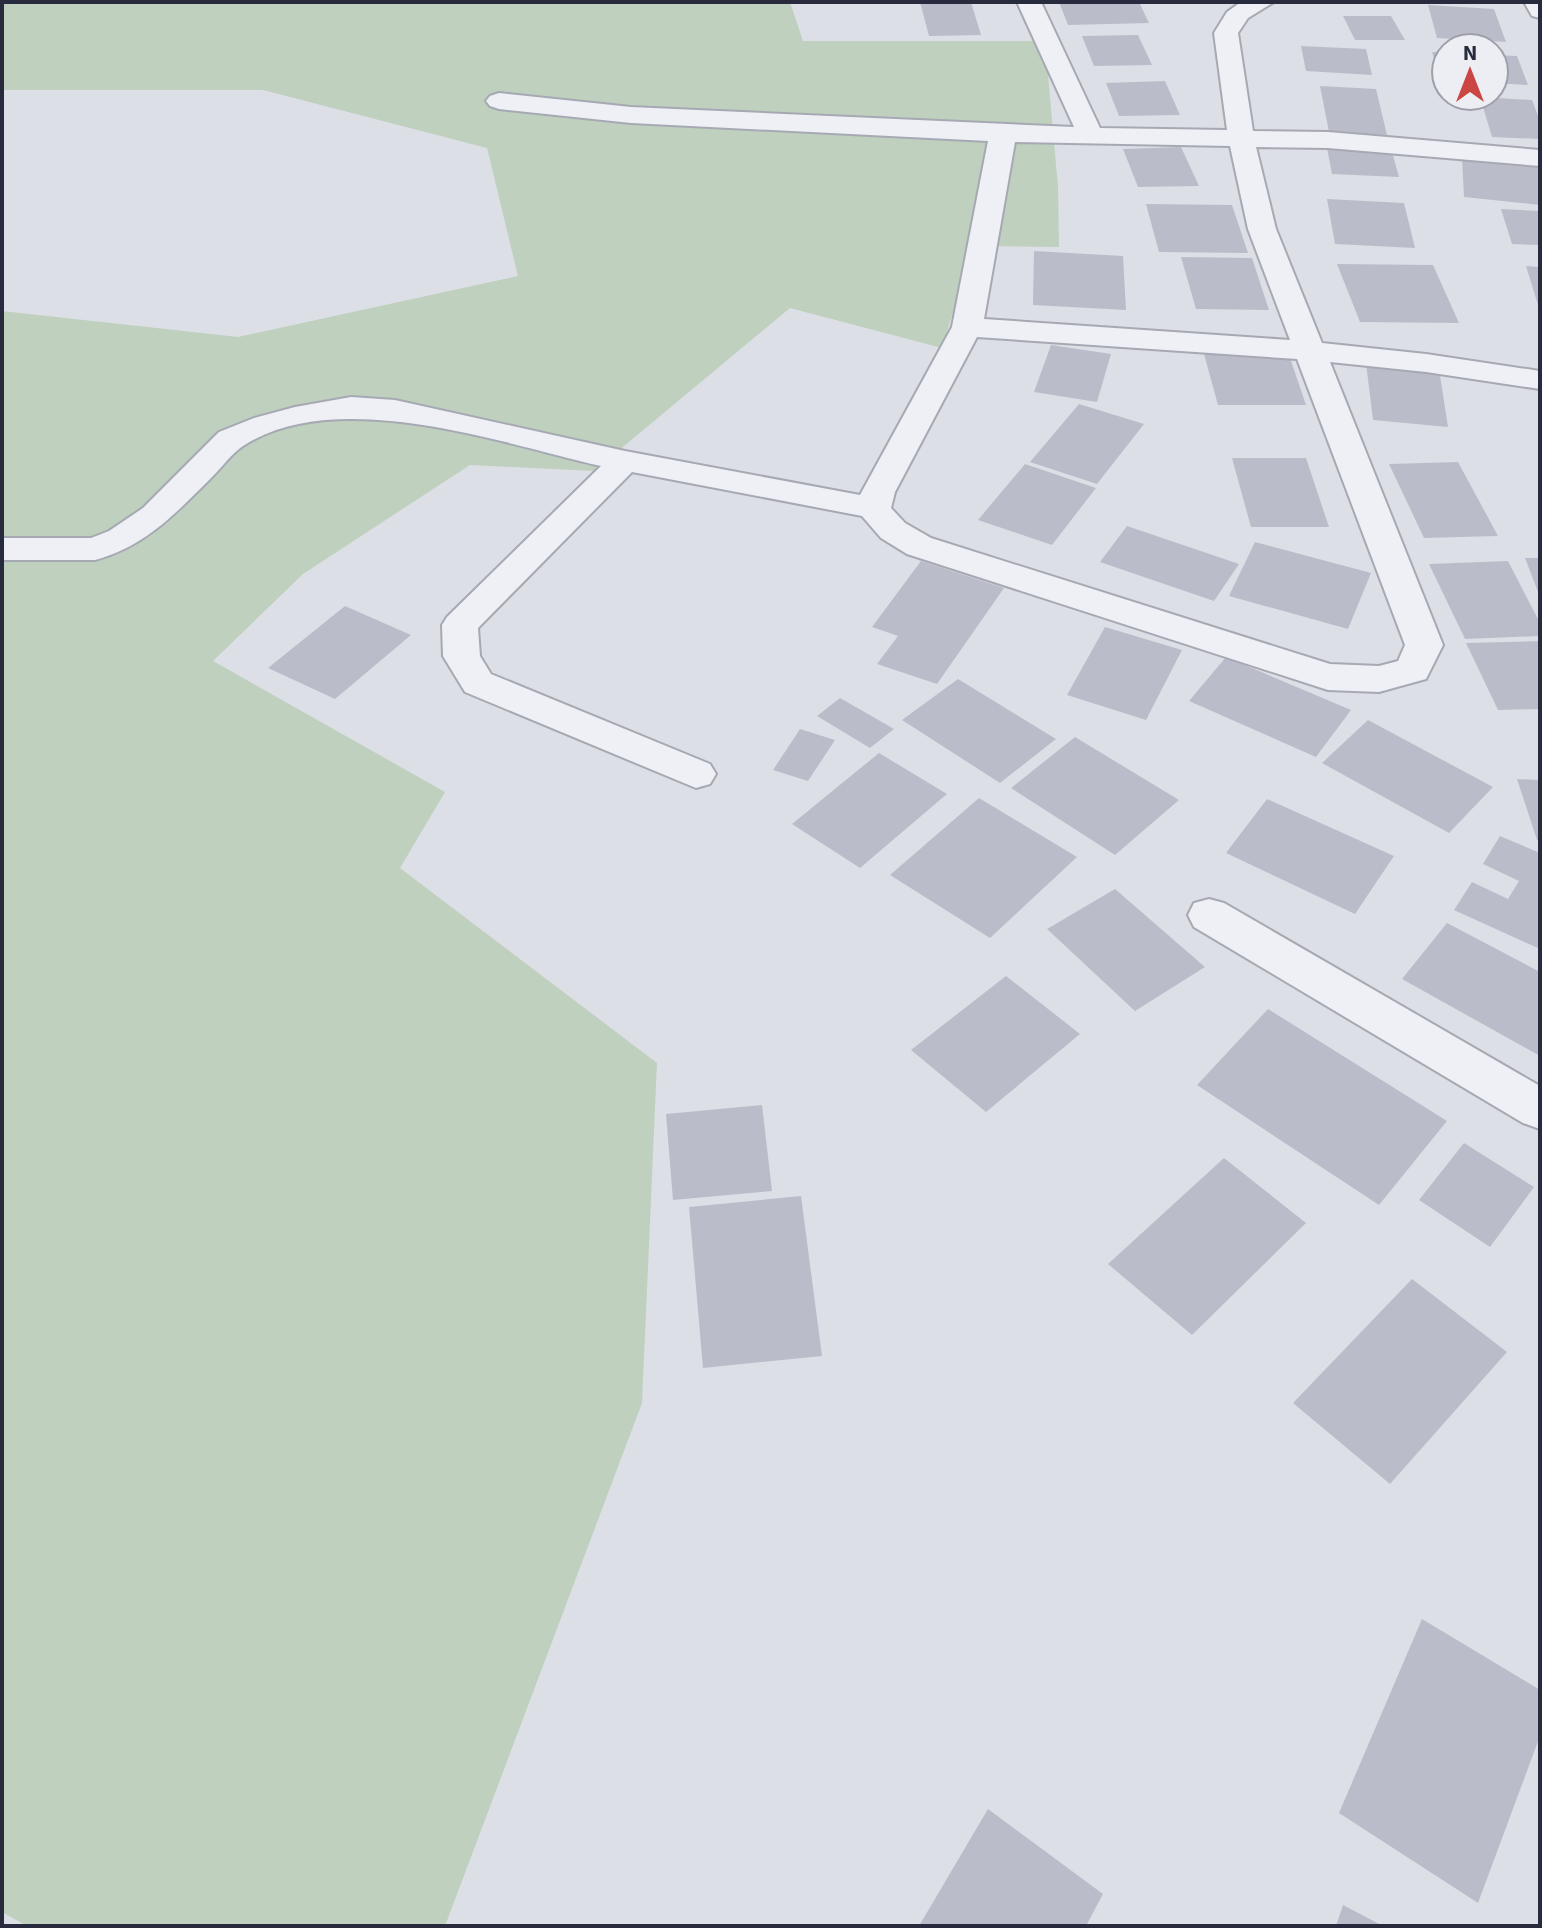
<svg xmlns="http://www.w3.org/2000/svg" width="1542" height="1928" viewBox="0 0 1542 1928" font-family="'Source Sans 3',sans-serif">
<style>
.green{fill:#bfd0be}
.building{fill:#babdc9}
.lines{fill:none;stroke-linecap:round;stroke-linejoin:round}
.minor-casing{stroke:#a6a9b3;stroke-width:4}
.minor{fill:#eff0f5;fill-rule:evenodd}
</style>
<rect width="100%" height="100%" fill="#dddfe6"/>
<path class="green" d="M2 2H790L803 41H1045L1058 187 1059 247 973 246 942 348 790 308 594 471 470 465 303 574 213 661 445 792 400 868 657 1063 642 1403 445 1926H27L2 1912V311L238 337 518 276 487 148 263 90H2Z"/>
<path class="building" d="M920 2H971L981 35 929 36Z
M1059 2H1139L1149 23 1068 25Z
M1428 5 1494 9 1506 42 1437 38Z
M1343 16H1391L1405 40H1355Z
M1138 35 1152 65 1094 66 1082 36Z
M1301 46 1366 49 1372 75 1306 71Z
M1432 52H1446V81L1441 80Z
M1494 55 1517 56 1528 85 1494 83Z
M1165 81 1180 115 1119 116 1106 83Z
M1320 86 1376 89 1387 135 1329 132Z
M1480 97 1532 100 1540 121V139L1492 137Z
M1181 147 1199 186 1138 187 1123 149Z
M1327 148 1392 152 1399 177 1332 174Z
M1462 159 1540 167V205L1464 197Z
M1327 199 1404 203 1415 248 1335 244Z
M1146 204 1232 205 1248 253 1159 252Z
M1501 209 1540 211V245L1512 244Z
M1034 251 1123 256 1126 310 1033 305Z
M1181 257 1252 258 1269 310 1196 309Z
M1337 264 1433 265 1459 323 1360 322Z
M1526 266 1540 267V308H1539Z
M1051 345 1111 354 1097 402 1034 392Z
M1204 354 1289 355 1306 405H1218Z
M1366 363 1439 369 1448 427 1373 420Z
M1079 404 1144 424 1097 484 1030 462Z
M1232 458H1306L1329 527H1251Z
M1458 462 1498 536 1424 538 1389 464Z
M1025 464 1096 488 1052 545 978 520Z
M1127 526 1239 564 1214 601 1100 562Z
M1255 542 1371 573 1348 629 1229 596Z
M1525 558H1540V597Z
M921 561 1004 588 937 684 877 664 898 636 872 627Z
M1508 561 1540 623V636L1465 639 1429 564Z
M345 606 411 635 335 699 268 668Z
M1105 627 1182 650 1146 720 1067 695Z
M1540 641V709L1498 710 1466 643Z
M1226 657 1351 710 1316 757 1189 701Z
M958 679 1056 739 1000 783 902 720Z
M840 698 894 729 870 748 817 716Z
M1368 720 1493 787 1449 833 1322 763Z
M800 729 835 740 808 781 773 770Z
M1075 737 1179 800 1115 855 1011 788Z
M879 753 947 794 860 868 792 824Z
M1517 779 1540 780V840H1537Z
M979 798 1077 857 990 938 890 875Z
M1267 799 1394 856 1355 914 1226 853Z
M1500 836 1540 853V949L1454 910 1472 882 1508 899 1519 881 1483 864Z
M1115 889 1205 967 1135 1011 1047 929Z
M1447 923 1540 972V1056L1402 979Z
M1006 976 1080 1034 986 1112 911 1050Z
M1268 1009 1447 1121 1379 1205 1197 1085Z
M762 1105 772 1191 673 1200 666 1114Z
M1464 1143 1534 1187 1490 1247 1419 1200Z
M1224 1158 1306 1223 1192 1335 1108 1264Z
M801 1196 822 1356 703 1368 689 1207Z
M1412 1279 1507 1352 1390 1484 1293 1403Z
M1422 1619 1540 1690V1736L1478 1903 1339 1813Z
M988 1809 1103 1894 1086 1926H919Z
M1343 1905 1383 1926H1336Z"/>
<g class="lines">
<g class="minor-casing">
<path id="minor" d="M1017 2H1041L1100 128 1227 130 1214 33 1227 12 1241 2H1274L1248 18 1238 33 1253 131 1328 132 1540 150V166L1328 148 1256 147 1276 229 1322 343 1426 354 1540 371V389L1426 372 1330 362 1443 645 1426 679 1379 692 1328 690 907 554 881 538 862 516 632 472 478 628 480 656 491 674 710 764 716 774 710 784 696 788 465 692 443 656 442 625 447 617 601 466C501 443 336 385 243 446 232 453 222 467 213 476 177 512 145 547 95 560H2V538H91L109 531 143 508 219 432 254 418 295 407 351 397 395 400 625 451 860 495 952 327 988 141 631 123 499 109 490 106 486 101 490 96 499 93 631 107 1074 127ZM1015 142 1230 146 1248 229 1290 340 984 319ZM977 337 1297 359 1405 645 1398 661 1379 666 1330 664 931 538 905 523 891 508 895 492Z
M1524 2H1540V18L1532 16Z
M1209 899 1224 903 1540 1086V1129L1523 1123 1194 927 1188 915 1194 903Z"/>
</g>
<use href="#minor" class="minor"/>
</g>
<rect width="1542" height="1928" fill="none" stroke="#272b3d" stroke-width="8"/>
<g transform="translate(1470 72)"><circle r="38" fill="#eceef4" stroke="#9da0ab" stroke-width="2"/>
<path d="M0-6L14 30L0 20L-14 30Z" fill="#cb4642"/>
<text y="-12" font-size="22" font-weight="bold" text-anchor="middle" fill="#272b3d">N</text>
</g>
</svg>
